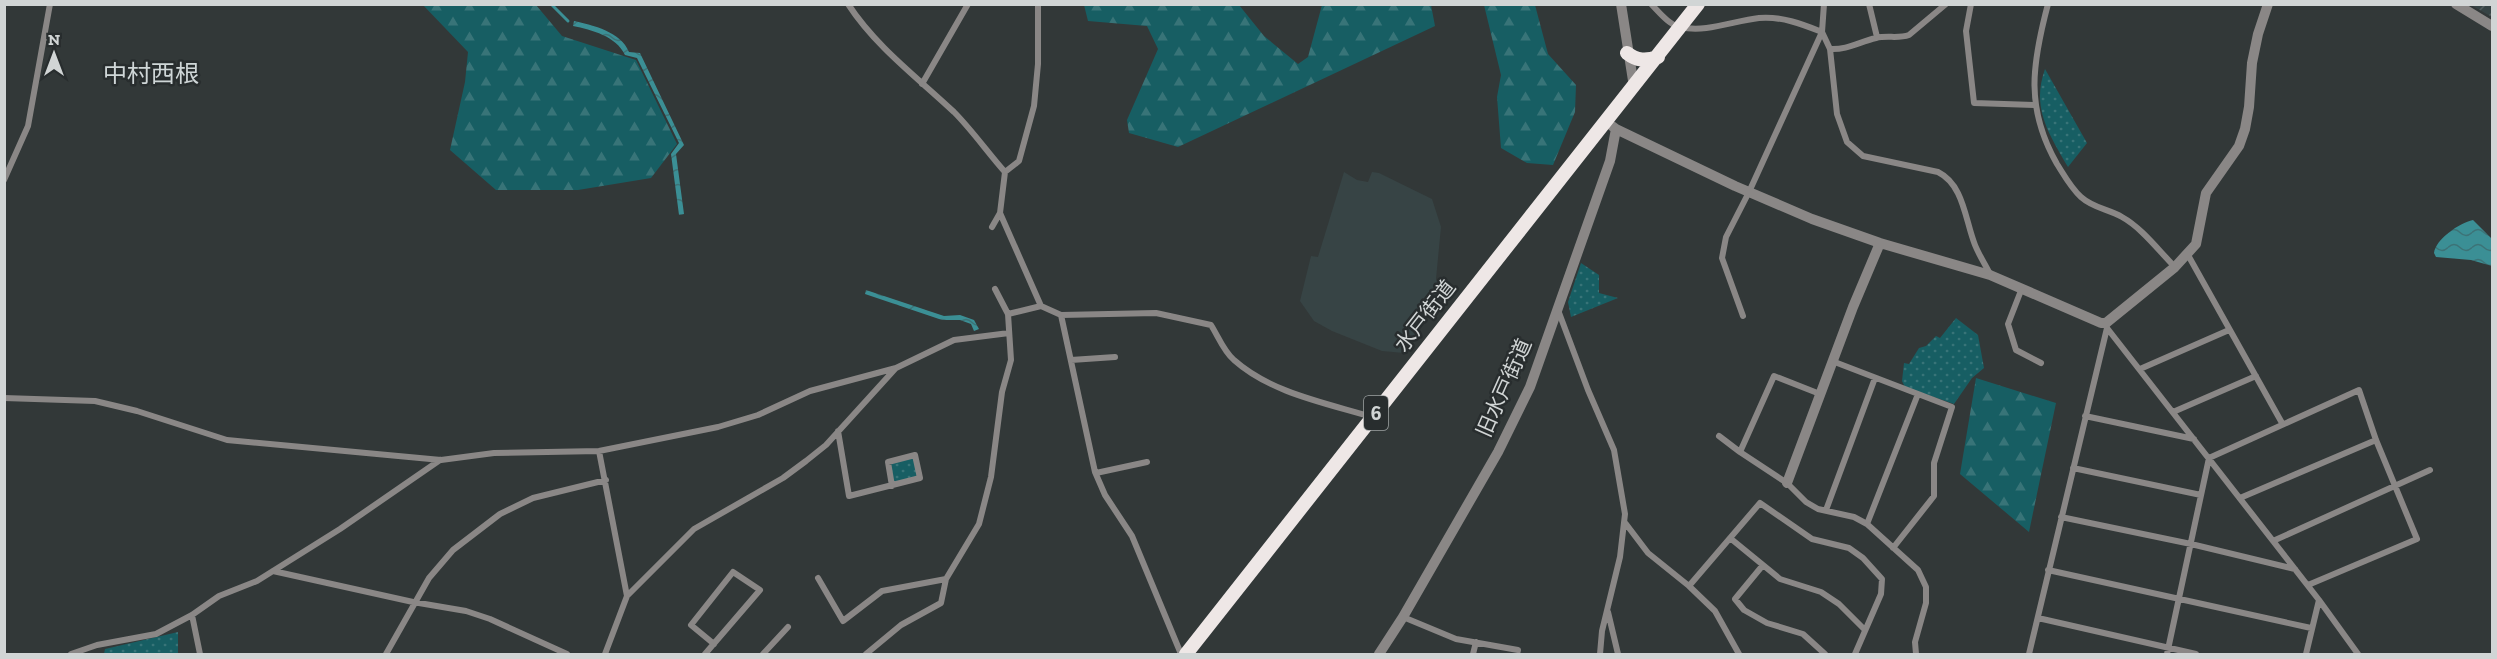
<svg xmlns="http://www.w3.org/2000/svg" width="2497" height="659" viewBox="0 0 2497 659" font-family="'Zilla Slab','Noto Sans JP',serif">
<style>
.built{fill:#374445}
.industrial{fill:url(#industrial-furrows)}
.green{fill:url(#green-dots)}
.forest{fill:url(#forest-firs)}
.water{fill:url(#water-waves)}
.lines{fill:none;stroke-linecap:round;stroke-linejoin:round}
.stream{stroke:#3b8f95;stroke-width:3}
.minor{stroke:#8a8786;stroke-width:6}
.tertiary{stroke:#8a8786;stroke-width:10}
.trunk{stroke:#eee7e6;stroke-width:14}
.labels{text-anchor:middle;stroke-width:5;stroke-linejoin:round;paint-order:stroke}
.shield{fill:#282d2e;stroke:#9ea3a3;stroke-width:1.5}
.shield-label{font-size:20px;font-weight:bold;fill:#d1d5d5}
.street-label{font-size:21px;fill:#d1d5d5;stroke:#282d2e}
.quarter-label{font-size:24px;fill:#cfd6d7;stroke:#282d2e}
</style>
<defs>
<pattern id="industrial-furrows" width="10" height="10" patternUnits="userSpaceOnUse" patternTransform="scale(1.5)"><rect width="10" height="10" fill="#374445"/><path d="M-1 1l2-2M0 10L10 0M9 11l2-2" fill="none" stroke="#535e5f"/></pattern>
<pattern id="green-dots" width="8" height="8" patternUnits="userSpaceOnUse" patternTransform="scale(1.5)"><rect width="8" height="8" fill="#175e63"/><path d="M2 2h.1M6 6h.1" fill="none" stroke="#387478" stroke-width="1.8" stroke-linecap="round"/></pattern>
<pattern id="forest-firs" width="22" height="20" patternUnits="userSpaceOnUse" patternTransform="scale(1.5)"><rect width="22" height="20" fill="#175e63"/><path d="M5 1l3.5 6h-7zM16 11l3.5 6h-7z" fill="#387478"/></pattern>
<pattern id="water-waves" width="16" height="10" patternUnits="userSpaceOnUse" patternTransform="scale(1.5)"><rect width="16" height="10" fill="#3b8f95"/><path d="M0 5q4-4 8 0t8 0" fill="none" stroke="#3c7377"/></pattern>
</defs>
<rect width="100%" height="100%" fill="#323838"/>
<path class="built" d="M1344 172 1357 180 1368 182 1372 172 1379 173 1432 199 1441 227 1436 279 1438 287 1444 293 1404 353 1382 351 1332 331 1314 321 1300 301 1311 256 1318 257Z"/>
<path class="industrial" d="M2470 5H2492V17L2471 5Z"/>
<path class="green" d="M2045 69 2087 143 2068 167C2049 134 2031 108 2045 69Z
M1581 263 1599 275V293L1618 298 1571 317 1568 302Z
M1956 318 1978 335 1984 368 1972 378 1954 404 1905 387 1902 381 1904 363 1909 364 1919 348 1926 346 1936 336 1940 338Z
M914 458 918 476 893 483 891 463Z
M178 632V654H104L105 649Z"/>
<path class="forest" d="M423 5H536L562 36 636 60 677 144 651 178 578 190H496L450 150 465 82 468 52Z
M1084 5H1239L1264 36 1298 64 1308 57 1322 5H1431L1435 26 1178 147 1129 133 1127 120 1158 49 1147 26 1088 21Z
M1484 5H1535L1548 54 1576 85 1575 112 1553 165 1527 163 1501 148 1497 97 1501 75Z
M1976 378 2056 403 2029 532 1960 474Z"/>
<path class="water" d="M574 21C593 25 621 32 629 52L640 53 684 145 676 154 684 214 679 215 671 154 679 143 637 58 625 55C616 36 592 30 573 26Z
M2473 220 2492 239V266L2471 260 2436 257 2434 253C2436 239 2459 223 2473 220Z
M866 290 944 316 960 315 974 320 979 329 974 331 971 324 960 320H942L865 294Z"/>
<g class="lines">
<path class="stream" d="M551 4 568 21"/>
<path class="minor" d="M848 4C876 47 918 78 954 112 972 130 988 153 1005 172
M1651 4C1659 12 1669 25 1680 27 1706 33 1733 21 1759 18 1781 16 1802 24 1822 32L1830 49 1837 114 1847 142 1863 156 1938 172C1964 185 1965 220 1975 245 1979 255 1985 264 1990 274
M1869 4 1877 37
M1971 4 1966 31 1974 103 2035 105
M2048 4C2032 64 2025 108 2057 164 2064 175 2071 188 2081 197 2093 208 2108 209 2122 217 2142 228 2159 251 2175 267
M1830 49C1847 50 1859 42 1876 38 1887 35 1898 39 1909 35L1946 4
M922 84 968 4
M4 180 28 126 50 4
M1000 213 1041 306 1061 315 1095 472 1105 495 1132 536 1181 654
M992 227 1000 213 1005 172 1019 161 1034 106 1038 64V4
M2188 255 2282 423
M2022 288 2008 324 2016 350 2041 363
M1558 310 1588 390 1614 450 1625 514 1620 557 1602 631 1600 654
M1008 314 1041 306
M1061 315 1156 313 1211 325C1218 336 1224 352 1234 360 1271 393 1326 403 1372 417
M1743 316 1722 258 1726 237 1749 192 1822 32 1824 4
M2106 323 2107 328 2319 600 2358 654
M1071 360 1115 357
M1832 361 1952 407 1934 463V496L1893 548
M2140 369 2229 330
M1820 394 1774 376 1740 452 1787 483 1806 502 1818 509 1854 517 1867 524 1918 570 1926 587V603L1915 642 1916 654
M4 398 95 401 137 411 227 440 441 460 494 453 599 451 718 427 758 415 810 391 896 368 954 340 1009 333
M2173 412 2256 376
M2085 416 2194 439
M838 431 849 496 920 478 915 455 888 462 892 486
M1719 436 1740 452
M599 451 627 596
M2073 468 2201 495
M1096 473 1147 462
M2240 498 2376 440
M1826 510 1875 378
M2061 517 2191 544 2295 569
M1626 524 1648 553 1689 586
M1867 524 1918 394
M1730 538 1780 579 1821 592 1839 604 1865 630
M2273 541 2430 470
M1763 565 1735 599 1744 610 1767 623 1803 634 1825 654
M2048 570 2311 628
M273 571 413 602 466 611 490 619 567 654
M818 578 843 621 882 591 946 579
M1608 612 1618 654
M192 615 200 654
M1403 617 1456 639 1518 650 1517 654
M2038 618 2196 654
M71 654 97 645 156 634 192 615 219 596 257 581 340 529 440 460
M386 654 429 578 453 550 500 514 533 498 606 480
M605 654 627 596 694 529 783 478 806 461 826 445 895 369
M705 654 760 590 733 572 691 625 714 644
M763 654 788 627
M866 654 901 625 941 603 946 579 979 524 991 477 1002 392 1011 360 1008 314 995 289
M1473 654 1476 642
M1739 654 1715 611 1689 586 1760 503 1812 539 1849 548 1863 558 1882 579 1881 594 1855 654
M2029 654 2107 328
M2167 654 2209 458 2359 390 2376 440 2417 539 2308 585
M2306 654 2319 600"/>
<path class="tertiary" d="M1621 4 1634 87
M2456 4 2492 26
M1616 129 1735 186 1812 219 1880 243 1990 275 2101 323H2106L2175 267 2196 244 2206 193 2239 146 2245 129 2249 107 2252 63 2258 34 2268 4
M1787 483 1853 307 1880 243
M1379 654 1403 617 1498 452 1530 387 1610 161 1616 129 1612 126"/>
<path class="trunk" d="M1627 53C1637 61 1646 61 1658 57
M1186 654 1698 4"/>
</g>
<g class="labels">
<rect class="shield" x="1364" y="396" width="24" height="34" rx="4.5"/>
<g class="shield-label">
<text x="1376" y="420">6</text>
</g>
<g class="street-label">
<text transform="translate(1425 316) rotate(-52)" y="7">水戸街道</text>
<text transform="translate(1504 388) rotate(-66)" y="7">旧水戸街道</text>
</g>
<g class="quarter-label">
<text x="151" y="82">中村西根</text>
</g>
</g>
<rect width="2497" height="659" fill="none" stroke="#d1d5d5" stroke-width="12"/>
<g transform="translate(54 54)" stroke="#282d2e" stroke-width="4.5" paint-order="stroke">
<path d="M0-4.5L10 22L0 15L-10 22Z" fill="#d1d5d5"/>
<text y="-9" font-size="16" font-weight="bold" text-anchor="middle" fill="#d1d5d5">N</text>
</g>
</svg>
